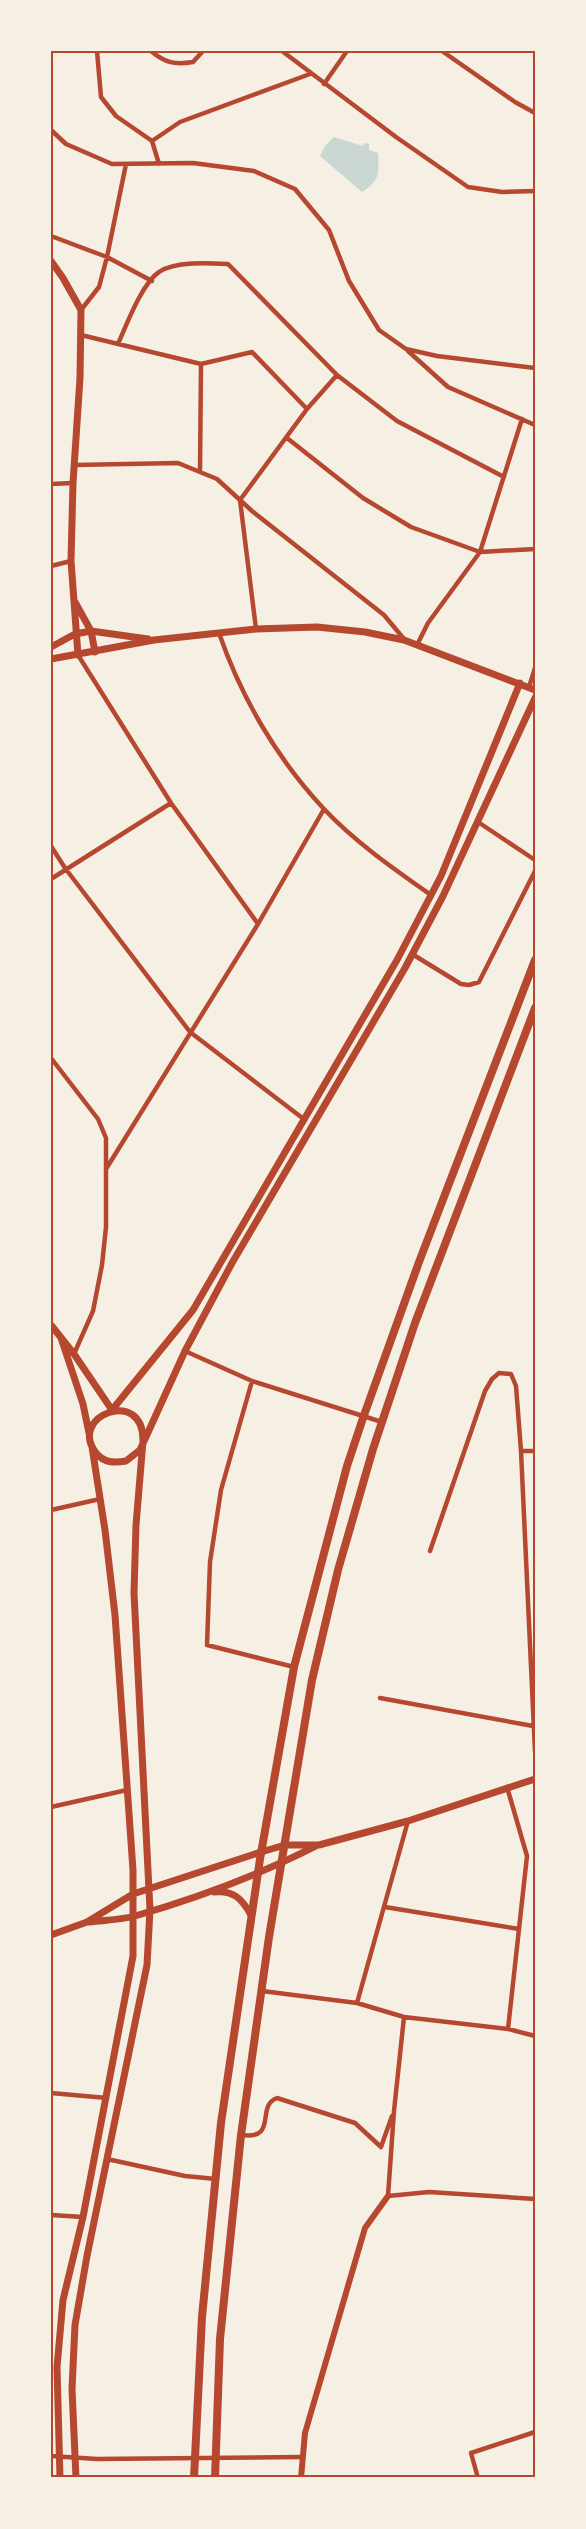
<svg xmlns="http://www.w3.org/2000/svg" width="586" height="2529" viewBox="0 0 586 2529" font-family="'Space Grotesk',sans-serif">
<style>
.water{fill:#c9d6d2}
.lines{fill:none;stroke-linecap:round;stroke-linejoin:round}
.minor{stroke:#b5482f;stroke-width:4.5}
.tertiary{stroke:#b5482f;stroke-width:6}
.secondary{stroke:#b5482f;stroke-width:7}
.primary{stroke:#b5482f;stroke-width:8}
.neatline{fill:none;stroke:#b5482f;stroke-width:2}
</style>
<rect width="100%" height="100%" fill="#f6efe4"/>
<path class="water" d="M334 137 363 146 364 143 369 144V150L378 153C379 173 380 181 362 192L320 156 325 146Z"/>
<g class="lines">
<path class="minor" d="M97 51 101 97 116 116 152 141 159 164
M151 51C165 63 175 65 193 62L203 51
M282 51 396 137 468 187 502 192 535 191
M442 51 515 102 535 113
M324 84 347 51
M51 130 66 144 112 164 193 163 254 171 295 189 329 230 349 281 379 330 406 349 437 356 535 368
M152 141 180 122 310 74
M51 236 107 257 152 281
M81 310 99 287 107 257 126 164
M81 335 201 364 252 352 307 409
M118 344C126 326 142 283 159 272 175 261 209 263 228 264L337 375 397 421 504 477
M408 351 448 387 535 425
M287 438 363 498 411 527 480 552 535 549
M74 465 178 463 217 479 252 511 384 615 404 639
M200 472 201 364
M51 484 73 483
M51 566 71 561
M256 629 240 500 307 409 337 375
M219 633C241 697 277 759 324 809 355 842 394 869 431 895
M417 645 428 623 480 552 522 419
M78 655 171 803 258 924
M529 687 535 668
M478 822 535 860
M51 846 65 868 190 1032 305 1120
M51 879 171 803
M412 954 461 984 469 985 479 982 535 871
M51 1058 98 1119 106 1138V1227L102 1265 93 1311 74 1354
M106 1169 258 924 324 809
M185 1351 252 1381 382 1422
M252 1381 221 1490 210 1562 207 1645 294 1667
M521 1451H535
M51 1510 100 1499
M430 1551 485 1391 492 1379 499 1373 511 1374 516 1386 521 1451 535 1752
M380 1698 533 1726
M507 1787 527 1856 508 2029
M51 1807 127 1790
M385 1907 519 1929
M262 1991 357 2003 404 2017 508 2029 535 2036
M357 2003 408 1821
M404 2017 394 2111 388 2196 429 2192 535 2199
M51 2093 107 2098
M241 2135C279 2140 255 2106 277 2098L355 2123 381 2147 392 2116
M107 2159 185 2176 216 2179
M51 2215 83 2217
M51 2456 97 2459 303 2457
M478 2478 471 2453 535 2432"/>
<path class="tertiary" d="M301 2478 305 2433 365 2228 388 2196"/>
<path class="secondary" d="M51 261 63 278 81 310 80 378 73 483 71 561 78 655
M75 602 91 631 95 652
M51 647 75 634 91 631 148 639
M51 659 154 640 256 629 317 627 365 632 404 640 535 690
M51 1325 74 1354 112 1410
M61 1338 83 1404 89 1433
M112 1410 193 1310 397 960 441 876 520 683
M214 1892C234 1890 242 1899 251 1915
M89 1922C104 1920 121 1920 135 1916 197 1898 259 1875 316 1846
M51 1935 87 1922 133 1894 261 1852 285 1845H319L408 1821 535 1779
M60 2478 57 2367 63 2300 83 2217 133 1956V1870L115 1615 105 1530 92 1447
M76 2478 72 2389 75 2325 87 2256 147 1965 150 1910 134 1593 136 1525 143 1441C144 1386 67 1416 96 1453 104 1463 114 1463 126 1461L140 1450 185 1351 232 1263 405 968 443 896 535 698"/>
<path class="primary" d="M194 2478 202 2317 221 2123 260 1859 294 1667 347 1466 363 1418 419 1262 535 960
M215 2478 220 2339 241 2135 269 1937 312 1680 338 1570 373 1449 415 1323 535 1008"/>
</g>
<rect width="586" height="2529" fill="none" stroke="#f6efe4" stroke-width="105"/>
<rect x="52" y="52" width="482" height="2424" class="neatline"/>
</svg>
